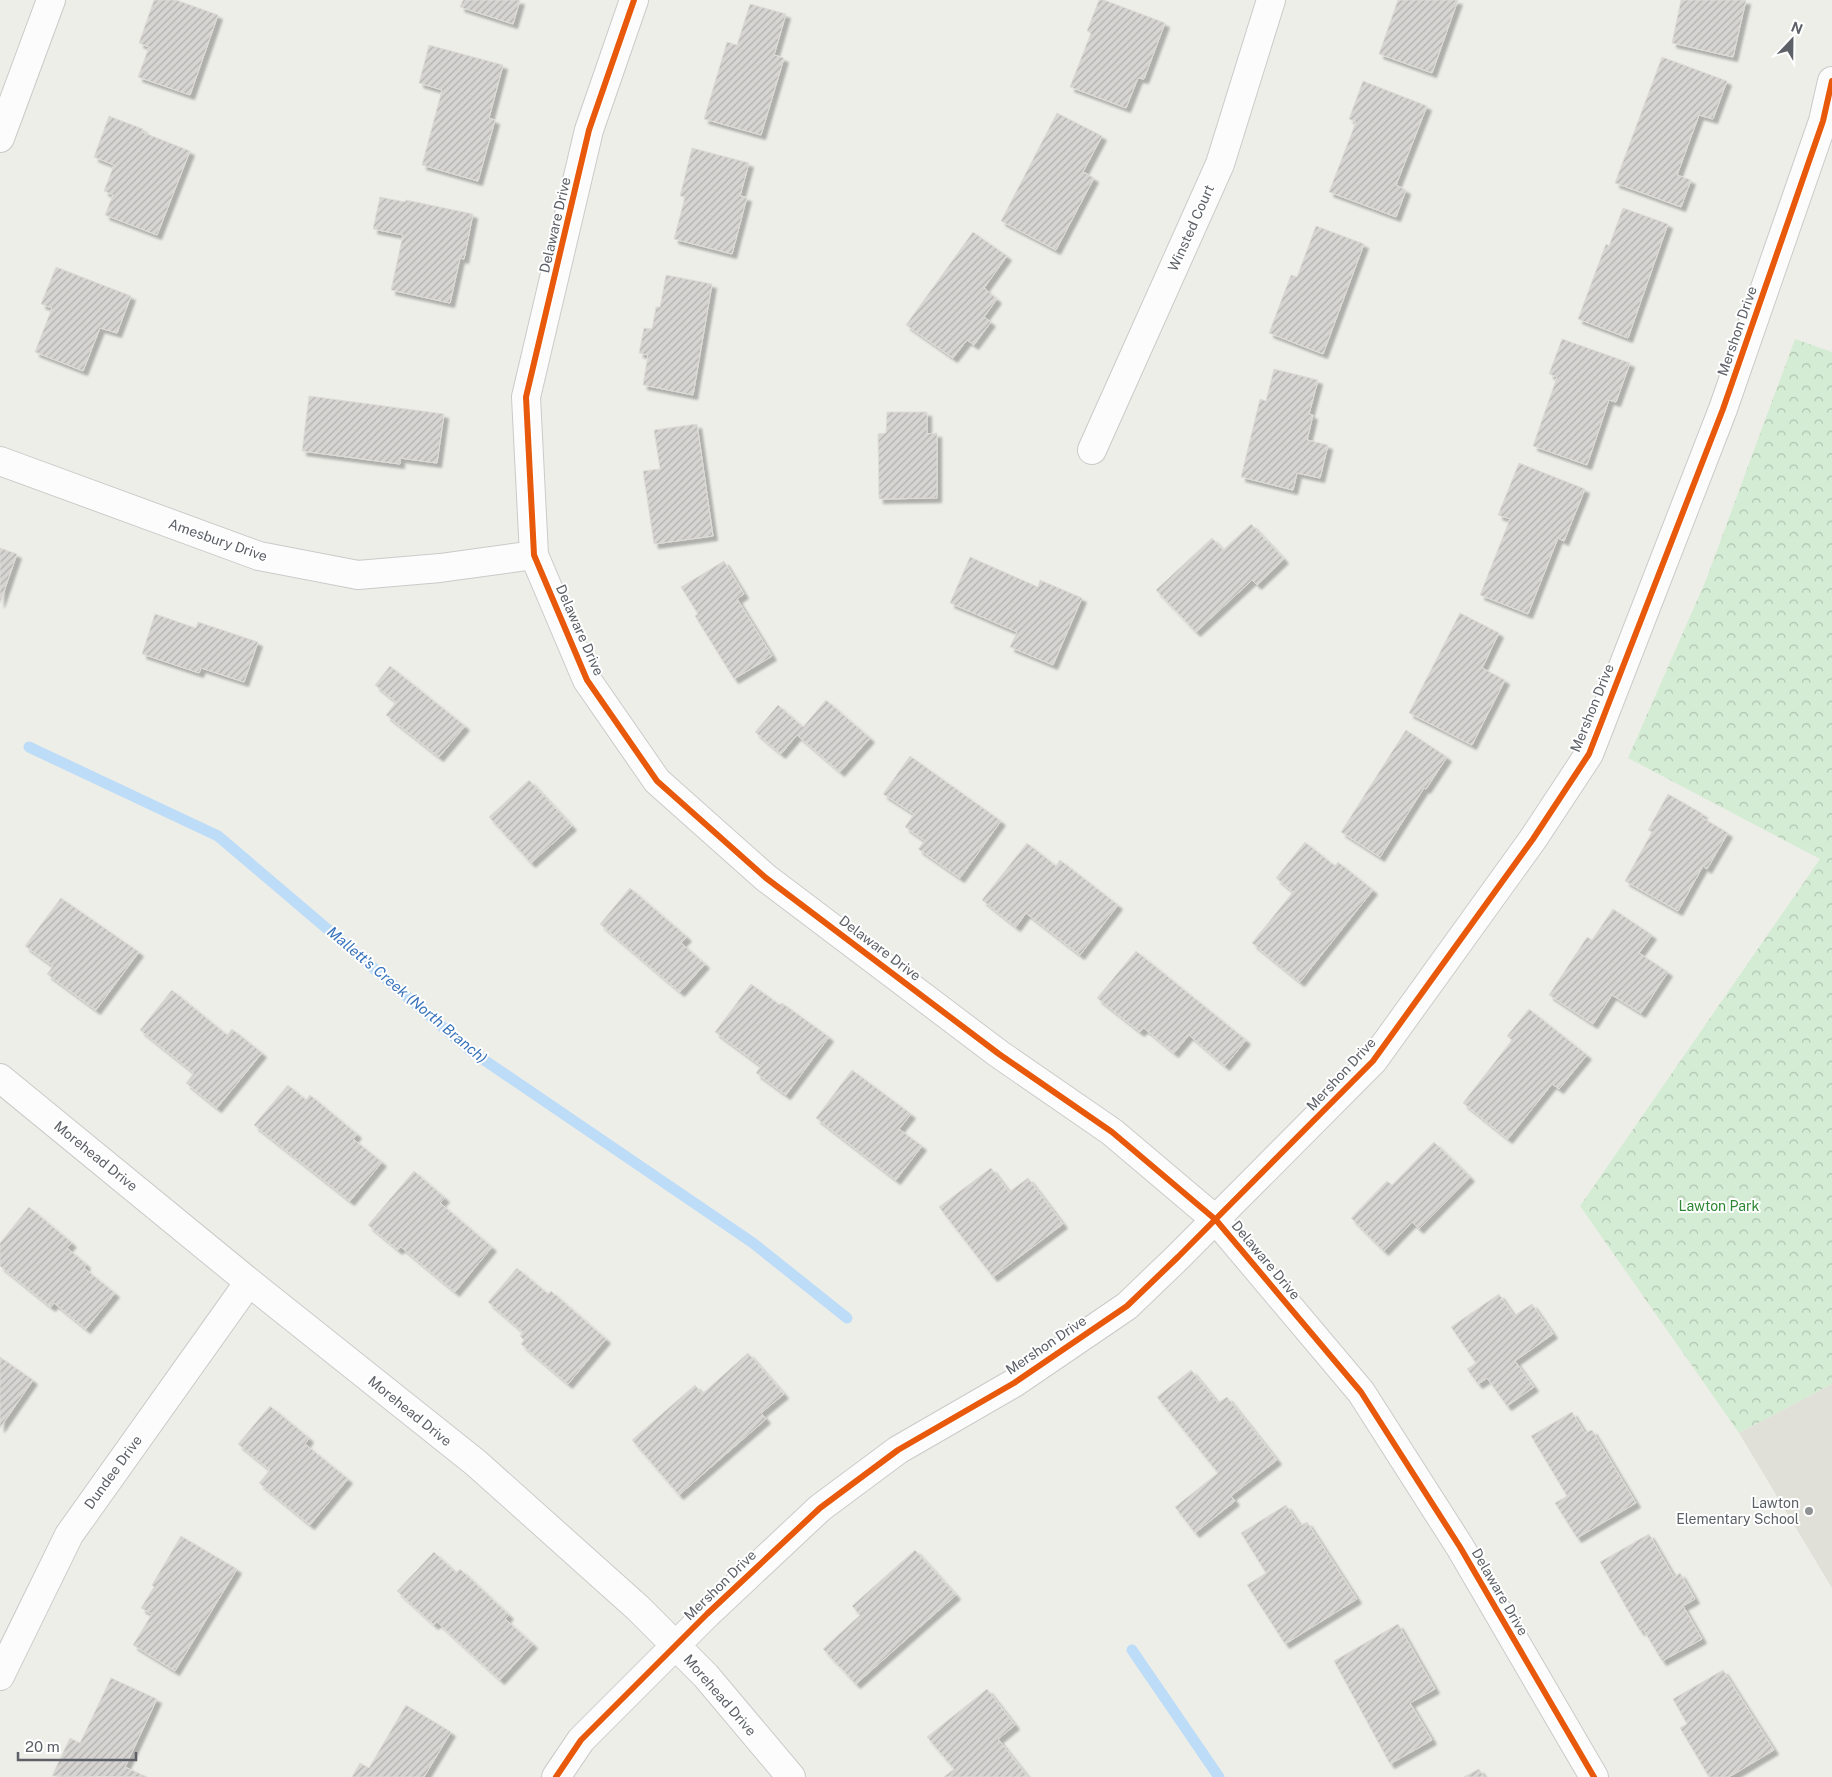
<svg xmlns="http://www.w3.org/2000/svg" width="1832" height="1777" viewBox="0 0 1832 1777" font-family="'Public Sans',sans-serif">
<style>
.education{fill:#e0dfd8}
.park{fill:url(#park-crowns)}
.lines{fill:none;stroke-linecap:round;stroke-linejoin:round}
.stream{stroke:#bcdcf8;stroke-width:11}
.building{fill:url(#building-hatch);stroke:#dedcd7;filter:url(#shadow)}
.minor-casing{stroke:#cacbc9;stroke-width:30}
.minor{stroke:#fcfcfc;stroke-width:28}
.cycleway-casing{stroke:#fff;stroke-width:9}
.cycleway{stroke:#e8590c;stroke-width:6}
.poi-dot{fill:#909294;stroke:#fff;stroke-width:2}
.labels{text-anchor:middle;stroke-width:4;stroke-linejoin:round;paint-order:stroke}
.street-label{font-size:14px;fill:#5d6167;stroke:#fff}
.park-label{font-size:14px;fill:#2d8734;stroke:#fff}
.poi-label{font-size:14px;fill:#5d6167;stroke:#fff;text-anchor:end}
.water-label{font-size:15px;font-style:italic;fill:#3974bc;stroke:#fff}
</style>
<defs>
<pattern id="park-crowns" width="20" height="18" patternUnits="userSpaceOnUse" patternTransform="scale(1.25)"><rect width="20" height="18" fill="#d5ecd4"/><path d="M2 6a3 3 0 1 1 6 0M12 15a3 3 0 1 1 6 0" fill="none" stroke="#b0c3b0"/></pattern>
<pattern id="building-hatch" width="6" height="6" patternUnits="userSpaceOnUse" patternTransform="scale(1.25)"><rect width="6" height="6" fill="#d6d5d2"/><path d="M-1 1l2-2M0 6l6-6M5 7l2-2" fill="none" stroke="#b1b0ae"/></pattern>
<filter id="shadow"><feDropShadow dx="4.5" dy="4.5" stdDeviation="1" flood-color="#0004"/></filter>
</defs>
<rect width="100%" height="100%" fill="#eeeee9"/>
<path class="education" d="M1832 1384V1588L1739 1433Z"/>
<path class="park" d="M1795 339 1832 352V1384L1739 1433 1580 1206 1820 859 1628 758 1706 580Z"/>
<g class="lines">
<path class="stream" d="M29 747 218 836 471 1051 753 1243 847 1318
M1132 1650 1219 1777"/>
</g>
<path class="building" d="M154 0H176L218 15 190 95 138 77 149 47 139 43Z
M463 0H520L513 24 460 7Z
M1099 0H1104L1165 23 1144 79 1138 78 1126 108 1070 87 1091 33 1087 31Z
M1398 0H1458L1432 73 1379 54Z
M1681 0H1746L1733 57 1672 43Z
M750 4 786 14 774 55 784 58 761 135 704 119 727 42 737 45Z
M429 45 503 65 489 118 495 120 478 181 422 165 442 90 419 83Z
M1662 57 1727 81 1713 119 1699 115 1677 175 1691 180 1681 207 1615 183Z
M1363 81 1427 106 1396 185 1406 190 1396 217 1329 192 1356 122 1349 119Z
M1057 113 1102 136 1083 172 1094 178 1056 250 1001 221Z
M109 116 143 129 142 132 190 151 157 235 105 215 113 195 104 191 114 165 94 157Z
M692 148 749 163 740 196 747 197 732 254 674 239 685 197 680 196Z
M380 197 405 202 406 200 473 214 464 259 460 258 450 303 391 290 403 235 373 229Z
M1623 208 1668 224 1628 338 1578 319 1606 244 1609 246Z
M1316 226 1364 244 1323 354 1269 333 1291 275 1297 277Z
M973 232 1007 256 984 288 997 299 984 317 991 322 974 345 967 340 953 358 906 325Z
M56 267 131 296 117 333 100 328 83 371 35 352 52 308 41 304Z
M666 275 712 284 693 395 643 385 648 355 639 353 644 328 652 329 656 307H660Z
M1562 339 1630 363 1616 402 1609 400 1587 465 1533 446 1557 377 1549 374Z
M1274 369 1318 380 1309 414 1313 415 1307 440 1328 445 1320 478 1297 473 1293 490 1241 477 1260 399 1266 401Z
M309 396 444 414 437 463 400 458V464L302 451Z
M887 412H927V434L937 433V498L879 499 878 434 886 433Z
M697 424 713 536 654 544 643 471 660 469 654 430Z
M1519 463 1585 489 1564 541 1558 538 1528 614 1480 595 1510 519 1498 515Z
M1251 524 1284 559 1257 585 1252 580 1196 632 1156 590 1212 538 1223 550Z
M0 548 17 554 0 603Z
M970 557 1038 587 1040 580 1082 598 1053 665 1010 647 1017 632 950 603Z
M724 561 744 594 737 599 772 656 734 679 695 616 698 614 681 587Z
M1460 613 1499 633 1482 668 1505 680 1472 745 1409 713Z
M155 614 196 628 198 622 258 642 244 682 201 668 199 673 142 654Z
M390 666 465 726 439 757 386 715 396 702 375 685Z
M826 700 870 738 840 772 797 735 781 754 755 732 778 705 803 727Z
M1406 730 1447 757 1426 789 1424 788 1380 857 1341 832Z
M910 756 1001 821 960 878 918 849 925 841 905 827 914 814 883 794Z
M529 780 572 826 531 863 489 817Z
M1668 794 1703 814 1701 817 1728 833 1707 869 1703 866 1678 911 1625 881 1652 832 1648 830Z
M1305 842 1335 866 1338 862 1373 890 1300 982 1252 943 1293 892 1276 878Z
M1027 843 1056 866 1060 860 1118 905 1080 955 1026 913 1016 927 982 900Z
M630 888 687 937 681 943 705 964 680 992 600 924Z
M61 898 139 952 96 1010 47 974 53 966 25 946Z
M1613 909 1652 935 1639 953 1668 972 1641 1013 1612 995 1593 1024 1549 995 1587 937 1592 940Z
M1136 951 1246 1040 1225 1066 1189 1035 1174 1053 1144 1028 1140 1032 1097 998Z
M751 984 780 1005 782 1003 829 1037 786 1095 756 1073 761 1066 715 1032Z
M172 990 227 1035 232 1029 262 1053 217 1108 186 1083 194 1073 140 1030Z
M1529 1009 1587 1055 1559 1089 1552 1084 1508 1139 1463 1103 1512 1040 1507 1036Z
M852 1070 911 1114 899 1129 922 1146 896 1180 816 1118Z
M288 1085 306 1100 310 1095 357 1134 353 1139 382 1162 350 1201 254 1125Z
M1434 1142 1470 1177 1419 1229 1412 1222 1384 1251 1351 1218 1387 1181 1392 1185Z
M991 1168 1009 1192 1028 1178 1063 1224 993 1277 939 1207Z
M414 1171 445 1198 440 1203 492 1247 455 1292 401 1247 398 1250 368 1225Z
M29 1207 72 1243 67 1248 86 1264 84 1268 115 1293 86 1329 54 1303 51 1307 0 1266V1243Z
M517 1268 548 1294 551 1291 606 1339 568 1384 521 1344 524 1340 520 1336 523 1332 488 1302Z
M1499 1294 1514 1316 1532 1304 1553 1334 1515 1361 1534 1387 1507 1406 1487 1378 1478 1384 1467 1369 1476 1363 1451 1327Z
M748 1353 784 1394 761 1413 766 1419 679 1495 632 1440 695 1385 702 1394Z
M0 1357 33 1380 0 1428Z
M1191 1370 1218 1403 1227 1397 1277 1460 1231 1496 1235 1501 1195 1533 1175 1507 1218 1473 1157 1397Z
M270 1406 309 1438 305 1444 348 1479 310 1525 259 1483 270 1470 238 1444Z
M1572 1412 1585 1433 1592 1430 1636 1503 1577 1538 1555 1503 1567 1496 1531 1436Z
M1286 1505 1300 1526 1307 1522 1357 1599 1285 1644 1247 1585 1266 1573 1241 1533Z
M1649 1534 1674 1577 1680 1573 1695 1599 1683 1606 1702 1639 1662 1661 1643 1629 1640 1631 1600 1562Z
M181 1536 237 1569 175 1671 133 1645 152 1614 141 1608 154 1587 152 1585Z
M915 1550 956 1595 856 1684 823 1649 860 1615 852 1606Z
M434 1552 456 1573 460 1569 509 1615 505 1619 533 1644 500 1680 437 1622 434 1625 397 1591Z
M1398 1624 1435 1689 1410 1703 1432 1740 1390 1764 1334 1661Z
M1723 1670 1774 1750 1729 1777H1709L1680 1728 1687 1724 1673 1699Z
M111 1678 157 1699 125 1767 147 1777 52 1776 70 1738 80 1743Z
M987 1689 1015 1725 998 1739 1028 1777H944L954 1769 927 1737Z
M406 1705 451 1732 424 1777H352L360 1763 369 1768Z
M1479 1769 1484 1777H1464Z"/>
<g class="lines">
<g class="minor-casing">
<path id="minor" d="M634 0 589 130 526 397 534 555 587 680 657 781 766 878 999 1054 1112 1132 1216 1220 1361 1392 1460 1547 1594 1777
M0 138 51 0
M1092 450 1220 164 1271 0
M0 461 259 556 358 575 440 568 534 555
M0 1078 249 1282 476 1463 638 1608 706 1676 791 1777
M0 1676 69 1535 249 1282
M556 1777 581 1740 707 1614 820 1508 898 1450 1014 1383 1127 1306 1178 1257 1373 1061 1533 839 1589 754 1723 409 1823 121 1832 81"/>
</g>
<use href="#minor" class="minor"/>
<g class="cycleway-casing">
<path id="cycleway" d="M634 0 589 130 526 397 534 555 587 680 657 781 766 878 999 1054 1112 1132 1216 1220 1361 1392 1460 1547 1594 1777
M556 1777 581 1740 707 1614 820 1508 898 1450 1014 1383 1127 1306 1178 1257 1373 1061 1533 839 1589 754 1723 409 1823 121 1832 81"/>
</g>
<use href="#cycleway" class="cycleway"/>
</g>
<circle class="poi-dot" cx="1809" cy="1511" r="5"/>
<g class="labels">
<g class="street-label">
<text transform="translate(555 225) rotate(-77)" y="5">Delaware Drive</text>
<text transform="translate(1191 228) rotate(-66)" y="5">Winsted Court</text>
<text transform="translate(1737 331) rotate(-71)" y="5">Mershon Drive</text>
<text transform="translate(218 540) rotate(19)" y="5">Amesbury Drive</text>
<text transform="translate(580 630) rotate(66)" y="5">Delaware Drive</text>
<text transform="translate(1592 708) rotate(-68)" y="5">Mershon Drive</text>
<text transform="translate(880 948) rotate(37)" y="5">Delaware Drive</text>
<text transform="translate(1341 1074) rotate(-47)" y="5">Mershon Drive</text>
<text transform="translate(96 1156) rotate(39)" y="5">Morehead Drive</text>
<text transform="translate(1266 1260) rotate(50)" y="5">Delaware Drive</text>
<text transform="translate(1046 1345) rotate(-34)" y="5">Mershon Drive</text>
<text transform="translate(410 1411) rotate(39)" y="5">Morehead Drive</text>
<text transform="translate(113 1472) rotate(-54)" y="5">Dundee Drive</text>
<text transform="translate(720 1585) rotate(-44)" y="5">Mershon Drive</text>
<text transform="translate(1500 1592) rotate(60)" y="5">Delaware Drive</text>
<text transform="translate(720 1695) rotate(49)" y="5">Morehead Drive</text>
</g>
<g class="park-label">
<text x="1719" y="1211">Lawton Park</text>
</g>
<g class="poi-label">
<text x="1799" y="1508">Lawton<tspan x="1799" dy="16">Elementary School</tspan></text>
</g>
<g class="water-label">
<text transform="translate(407 995) rotate(40)" y="5">Mallett's Creek (North Branch)</text>
</g>
</g>
<g transform="translate(1792 40) rotate(22)" stroke="#ffffff" stroke-width="4" paint-order="stroke">
<path d="M0-4L9 19L0 12L-9 19Z" fill="#5d6167"/>
<text y="-8" font-size="14" font-weight="bold" text-anchor="middle" fill="#5d6167">N</text>
</g>
<path d="M18 1752v8h118v-8" fill="none" stroke="#5d6167" stroke-width="2.5"/>
<text x="25" y="1752" font-size="15" fill="#5d6167" stroke="#ffffff" stroke-width="4" paint-order="stroke">20 m</text>
</svg>
